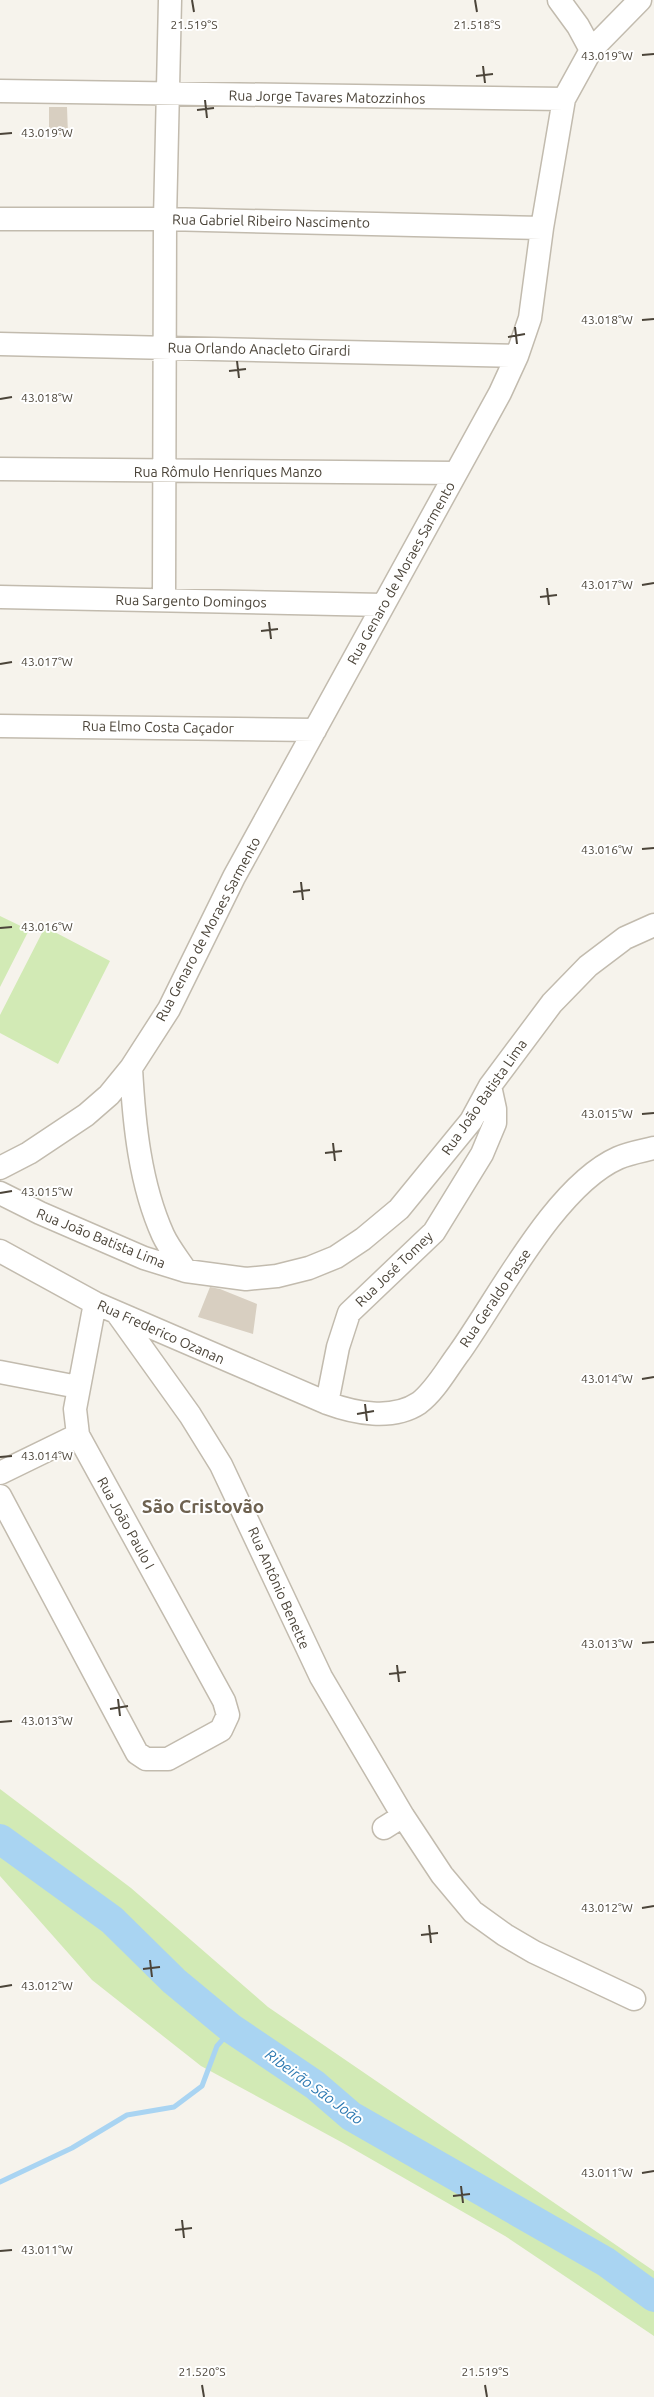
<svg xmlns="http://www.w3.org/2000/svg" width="654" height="2397" viewBox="0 0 654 2397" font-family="Ubuntu,sans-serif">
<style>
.green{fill:#d2eab5}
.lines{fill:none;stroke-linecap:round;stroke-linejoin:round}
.stream{stroke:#a9d4f2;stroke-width:5}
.river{stroke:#a9d4f2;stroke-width:30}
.building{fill:#d8cfc1}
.minor-casing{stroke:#c2bbae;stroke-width:25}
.minor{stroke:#fff;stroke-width:22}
.ticks{fill:none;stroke:#4b4439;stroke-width:2}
.labels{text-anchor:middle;stroke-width:4;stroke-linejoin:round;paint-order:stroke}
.street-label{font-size:14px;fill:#4b4439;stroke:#fff}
.water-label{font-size:15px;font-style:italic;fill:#2e7ab2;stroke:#fff}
.district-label{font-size:19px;font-weight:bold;fill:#6e6250;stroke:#fff}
.ticks-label{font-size:12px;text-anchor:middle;fill:#4b4439;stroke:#fff;stroke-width:4;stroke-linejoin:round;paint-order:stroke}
</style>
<rect width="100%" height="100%" fill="#f6f3ec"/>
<path class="green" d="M0 916 29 930 0 987Z
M45 927 110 961 58 1064 0 1033V1015Z
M0 1789 131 1888 268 2007 654 2271V2336L505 2236 343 2143 201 2066 92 1980 0 1876Z"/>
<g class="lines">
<path class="stream" d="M0 2182 72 2148 127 2115 174 2107 202 2086 217 2046 232 2029"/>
<path class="river" d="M0 1839 112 1920 174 1981 232 2029 315 2085 351 2116 606 2262 654 2297"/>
</g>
<path class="building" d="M49 107H67L68 135H49Z
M210 1287 220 1289 257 1304 253 1334 198 1317Z"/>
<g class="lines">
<g class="minor-casing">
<path id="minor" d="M559 0 578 26 591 50
M0 91 564 99
M0 219H165L542 228
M0 344 517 356
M0 469 456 473
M0 597 383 605
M164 600 165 219 170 0
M0 726 315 730
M131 1068C134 1124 140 1184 163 1235 169 1248 179 1260 186 1271
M0 1168 29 1153 86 1115 109 1095 131 1068 169 1009 234 877 500 393 517 356 530 318 542 228 564 99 591 50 640 0
M0 1193 40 1213 144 1258 186 1271 246 1279 277 1276 309 1268 336 1257 363 1239 399 1209 471 1121 490 1086 552 1003 588 966 625 938 654 925
M0 1251 95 1303 327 1403C354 1413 392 1421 419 1403 435 1391 447 1369 459 1353 499 1297 555 1186 618 1158 629 1153 642 1151 654 1148
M117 1313 190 1415 221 1465 321 1677 403 1816 442 1875 473 1912 505 1935 534 1952 634 1999
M0 1372 78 1387
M327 1403 338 1347 349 1313 434 1232 482 1154 495 1123V1109L490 1086
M0 1473 78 1435
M0 1496 137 1753 146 1759H168L221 1730 228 1715 224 1701 78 1435 75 1409 95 1303
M384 1828 403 1816"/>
</g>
<use href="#minor" class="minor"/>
</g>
<path class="ticks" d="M192 0 194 12M475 0 477 12M642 55 654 54M483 66 485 83M476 76 493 74M205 100 207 118M197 110 214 108M0 134 12 133M642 320 654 319M515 327 517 344M508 337 525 334M237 361 239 378M229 371 246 369M0 399 12 397M642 585 654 583M547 588 549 605M540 597 557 595M269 622 271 639M261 631 278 629M0 664 12 662M642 849 654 848M301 882 303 900M293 892 310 890M0 928 12 927M642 1114 654 1113M333 1143 335 1161M325 1153 342 1151M0 1193 12 1191M642 1379 654 1377M365 1404 367 1421M357 1414 374 1411M0 1457 12 1456M642 1643 654 1642M397 1665 399 1682M389 1674 406 1672M118 1699 120 1716M110 1709 128 1706M0 1722 12 1721M642 1908 654 1906M429 1925 431 1943M421 1935 438 1933M150 1960 152 1977M143 1969 160 1967M0 1987 12 1985M642 2173 654 2171M461 2186 463 2203M453 2196 470 2194M182 2220 184 2238M175 2230 192 2228M0 2251 12 2250M202 2385 204 2397M485 2385 487 2397"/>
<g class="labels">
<g class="street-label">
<text transform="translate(327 97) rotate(1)" y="5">Rua Jorge Tavares Matozzinhos</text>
<text transform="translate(271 221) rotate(1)" y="5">Rua Gabriel Ribeiro Nascimento</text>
<text transform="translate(259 349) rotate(1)" y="5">Rua Orlando Anacleto Girardi</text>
<text x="228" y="477">Rua Rômulo Henriques Manzo</text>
<text transform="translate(401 573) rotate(-61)" y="5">Rua Genaro de Moraes Sarmento</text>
<text transform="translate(191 601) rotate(1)" y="5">Rua Sargento Domingos</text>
<text transform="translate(158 727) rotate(1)" y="5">Rua Elmo Costa Caçador</text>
<text transform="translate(208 929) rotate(-62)" y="5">Rua Genaro de Moraes Sarmento</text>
<text transform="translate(484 1097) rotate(-55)" y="5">Rua João Batista Lima</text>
<text transform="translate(101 1238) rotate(22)" y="5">Rua João Batista Lima</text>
<text transform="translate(394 1269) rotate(-44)" y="5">Rua José Tomey</text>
<text transform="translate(495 1298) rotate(-56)" y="5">Rua Geraldo Passe</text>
<text transform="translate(161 1332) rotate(24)" y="5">Rua Frederico Ozanan</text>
<text transform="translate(126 1523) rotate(61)" y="5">Rua João Paulo I</text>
<text transform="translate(279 1588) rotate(66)" y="5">Rua Antônio Benette</text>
</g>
<g class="water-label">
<text transform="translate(314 2087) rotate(36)" y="5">Ribeirão São João</text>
</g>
<g class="district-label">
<text x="203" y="1513">São Cristovão</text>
</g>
</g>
<g class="ticks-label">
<text x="194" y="29">21.519°S</text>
<text x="477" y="29">21.518°S</text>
<text x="607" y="60">43.019°W</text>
<text x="47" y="137">43.019°W</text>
<text x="607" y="324">43.018°W</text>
<text x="47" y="402">43.018°W</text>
<text x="607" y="589">43.017°W</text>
<text x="47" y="666">43.017°W</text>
<text x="607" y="854">43.016°W</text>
<text x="47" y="931">43.016°W</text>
<text x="607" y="1118">43.015°W</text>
<text x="47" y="1196">43.015°W</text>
<text x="607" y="1383">43.014°W</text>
<text x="47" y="1460">43.014°W</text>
<text x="607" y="1648">43.013°W</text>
<text x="47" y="1725">43.013°W</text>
<text x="607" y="1912">43.012°W</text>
<text x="47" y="1990">43.012°W</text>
<text x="607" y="2177">43.011°W</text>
<text x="47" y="2254">43.011°W</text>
<text x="202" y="2376">21.520°S</text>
<text x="485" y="2376">21.519°S</text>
</g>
</svg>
